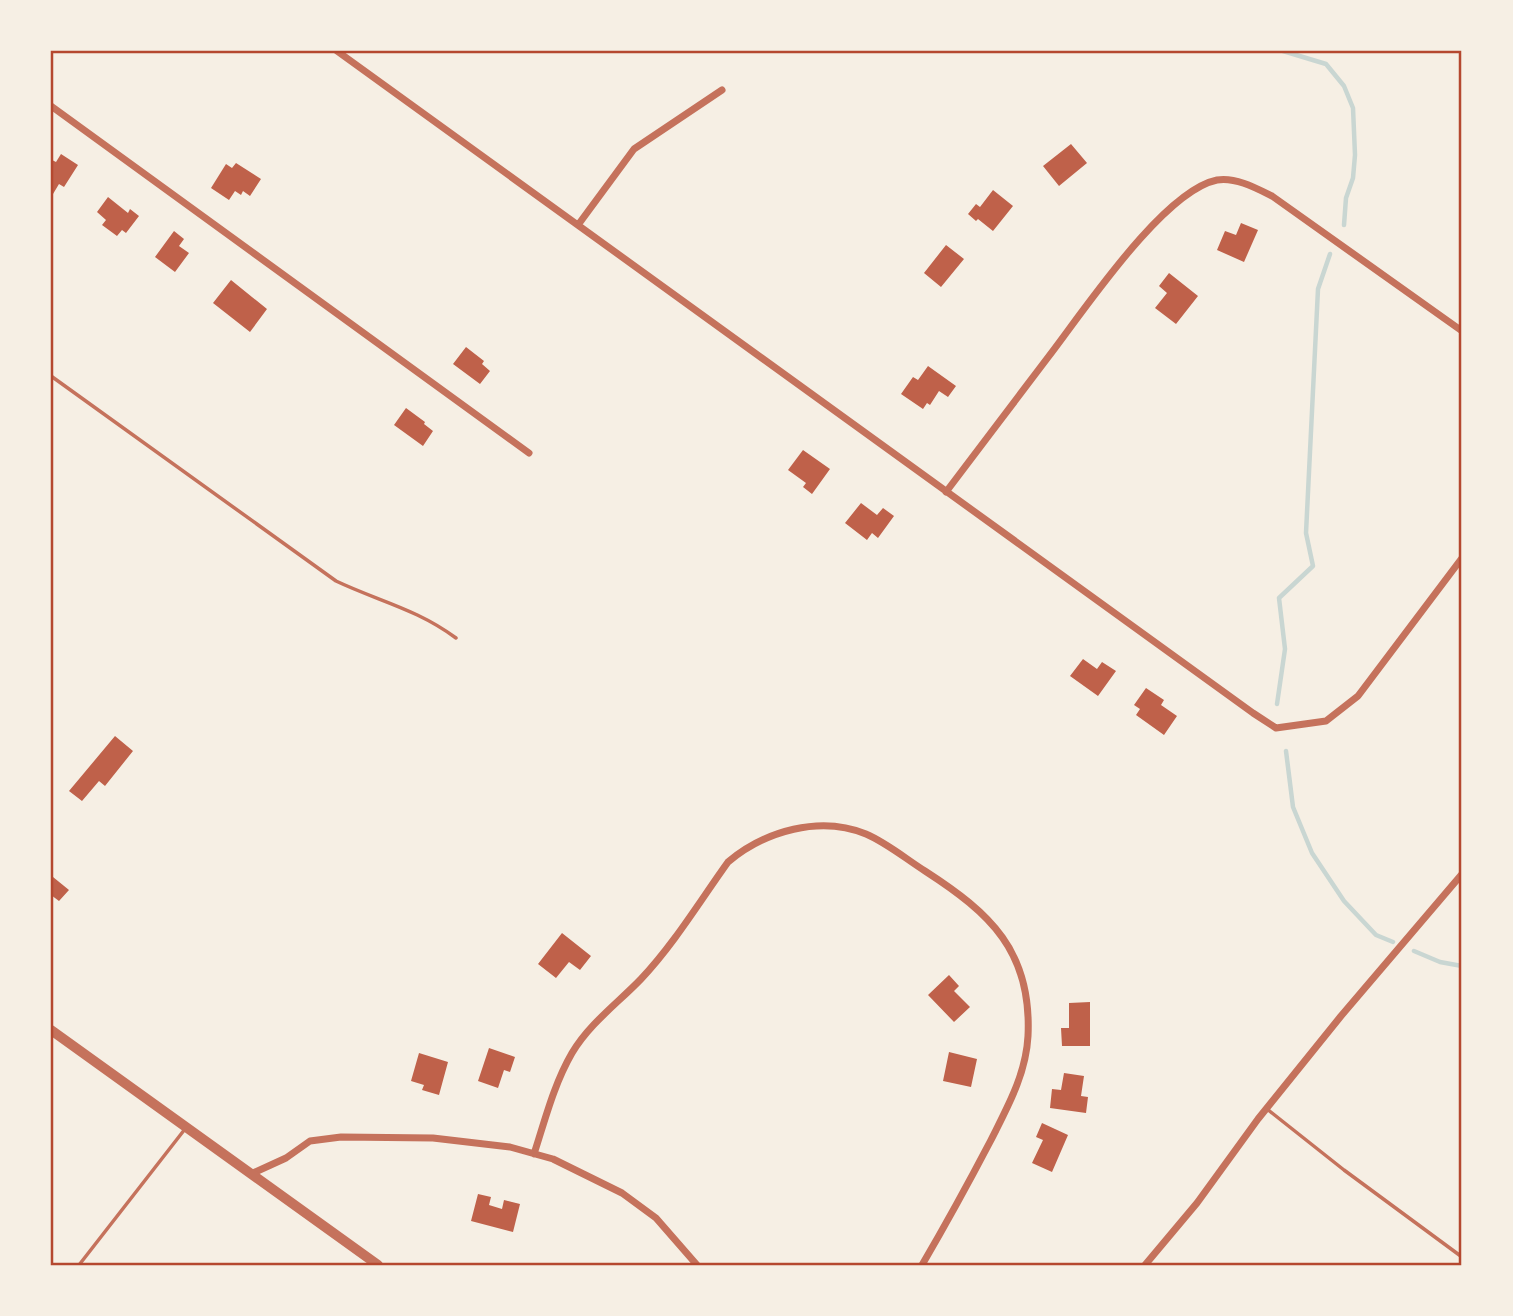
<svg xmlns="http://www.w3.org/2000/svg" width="1513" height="1316" viewBox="0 0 1513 1316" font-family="Georgia,serif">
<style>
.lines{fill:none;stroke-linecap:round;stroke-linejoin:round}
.stream{stroke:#c9d6d2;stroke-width:4.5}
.building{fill:#bf614a}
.service{stroke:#c5725c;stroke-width:3.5}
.minor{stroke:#c5725c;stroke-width:7}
.tertiary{stroke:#c5725c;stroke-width:10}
.neatline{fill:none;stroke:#b5482f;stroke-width:2.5}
</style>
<rect width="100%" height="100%" fill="#f6efe4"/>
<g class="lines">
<path class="stream" d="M1283 51 1326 64 1344 86 1353 108 1355 155 1353 178 1346 198 1344 225
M1277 704 1285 649 1279 598 1313 566 1306 533 1318 289 1330 254
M1286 751 1293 807 1312 853 1344 901 1376 935 1393 942
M1414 951 1440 962 1462 966"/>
</g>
<path class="building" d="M1071 144 1087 163 1059 186 1043 166Z
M61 154 78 165 64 187 59 184 53 194 51 192V162L52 160 56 162Z
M236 163 261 179 250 196 243 191 241 195 235 191 229 200 211 188 226 164 232 168Z
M993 190 1013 206 993 231 978 219 976 221 968 214 976 204 980 207Z
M108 197 128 213 130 209 139 216 126 233 122 230 117 236 102 225 106 220 97 212Z
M1241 223 1258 230 1244 262 1217 250 1225 231 1236 235Z
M174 231 184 239 179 246 189 253 175 272 155 257Z
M946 245 964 259 941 287 924 273Z
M1169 273 1198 296 1176 324 1155 308 1167 293 1159 286Z
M231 280 267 309 250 332 213 303Z
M466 347 484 361 482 364 490 371 480 384 453 364Z
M928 366 956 386 948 397 939 391 930 405 927 403 923 409 901 394 913 377 918 380Z
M406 408 425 422 424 424 433 431 423 446 394 425Z
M803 450 830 469 812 494 803 487 806 483 788 470Z
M861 503 877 515 883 508 894 516 878 538 872 533 867 540 845 523Z
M1083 659 1097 669 1102 662 1116 671 1098 696 1070 676Z
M1146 688 1164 700 1161 705 1177 716 1164 735 1136 715 1140 709 1134 705Z
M115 736 133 751 105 786 99 781 82 801 69 791Z
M53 877 69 890 59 901 51 895Z
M562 933 591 956 580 970 569 962 556 978 538 964Z
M949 975 959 986 954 991 970 1007 954 1022 928 995Z
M1090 1002V1046H1062L1061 1028H1069V1003Z
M489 1048 515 1057 510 1072 504 1070 498 1088 478 1081Z
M949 1052 977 1059 971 1087 943 1081Z
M419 1053 448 1062 439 1095 422 1090 424 1085 411 1081Z
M1064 1073 1084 1076 1081 1096 1088 1097 1086 1113 1050 1108 1052 1089 1061 1090Z
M1042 1123 1068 1135 1052 1172 1032 1163 1043 1140 1036 1137Z
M478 1194 491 1197 489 1205 502 1209 504 1200 520 1204 513 1232 471 1221Z"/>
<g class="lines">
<path class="service" d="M51 376 336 581C378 601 417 609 456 638
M1267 1109 1344 1170 1462 1257
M79 1265 185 1129"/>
<path class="minor" d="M337 51 1253 713 1276 728 1326 721 1358 696 1462 558
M51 106 529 453
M578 225 634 149 722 90
M946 492C980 447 1015 401 1049 356 1083 312 1163 191 1217 180 1236 177 1256 188 1272 196L1462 331
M534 1154C545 1120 554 1084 572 1053 590 1023 618 1003 641 979 674 944 700 901 728 862 765 831 820 815 866 834 887 843 906 859 925 871 990 913 1032 951 1028 1036 1026 1074 1008 1106 991 1140 969 1182 946 1224 922 1265
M251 1174 286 1158 310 1141 341 1137 433 1138 510 1147 553 1159 622 1193 656 1218 697 1265
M1145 1265 1197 1203 1258 1119 1341 1016 1462 874"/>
<path class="tertiary" d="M51 1030 378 1265"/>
</g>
<rect width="1513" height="1316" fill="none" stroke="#f6efe4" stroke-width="105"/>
<rect x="52" y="52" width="1408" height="1212" class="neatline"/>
</svg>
